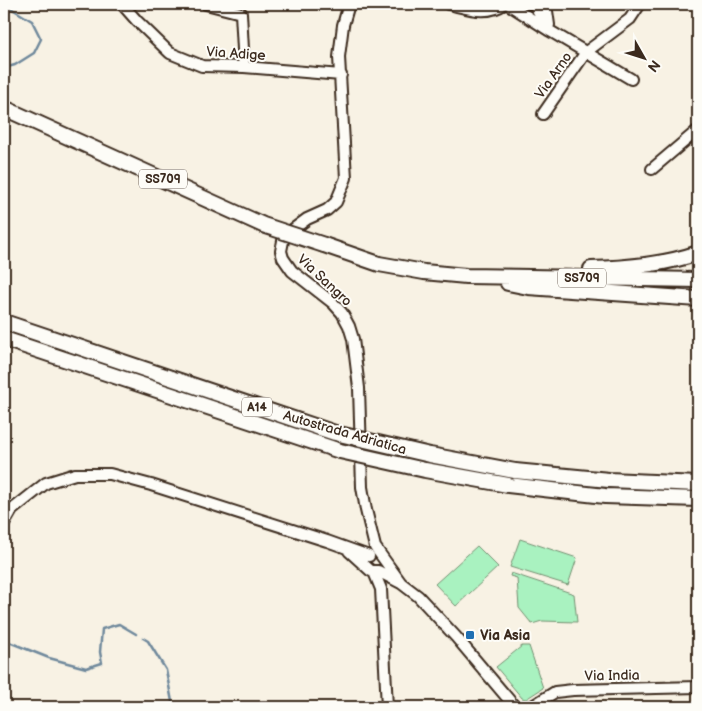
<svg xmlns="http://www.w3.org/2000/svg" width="702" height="711" viewBox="0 0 702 711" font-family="'Balsamiq Sans',sans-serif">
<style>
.green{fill:#a9f2c0;stroke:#728e6f}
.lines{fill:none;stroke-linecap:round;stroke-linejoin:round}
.stream{stroke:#6f899c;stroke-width:2.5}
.minor-casing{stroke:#3b2a1e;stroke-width:14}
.highway-casing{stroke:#3b2a1e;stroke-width:18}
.minor{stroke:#fdfcf7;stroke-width:10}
.highway{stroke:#fdfcf7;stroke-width:14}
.highway-bridge-casing{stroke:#3b2a1e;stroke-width:18;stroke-linecap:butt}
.highway-bridge{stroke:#fdfcf7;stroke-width:14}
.poi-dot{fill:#1f6fb2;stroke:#fdfcf7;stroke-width:2}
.labels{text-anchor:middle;stroke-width:4;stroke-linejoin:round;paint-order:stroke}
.shield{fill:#fdfcf7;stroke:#75695f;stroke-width:1}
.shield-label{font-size:12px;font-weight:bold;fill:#3b2a1e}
.street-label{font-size:14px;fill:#3b2a1e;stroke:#fdfcf7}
.poi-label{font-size:14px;font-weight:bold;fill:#3b2a1e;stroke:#fdfcf7;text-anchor:start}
</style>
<rect width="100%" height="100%" fill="#f8f2e4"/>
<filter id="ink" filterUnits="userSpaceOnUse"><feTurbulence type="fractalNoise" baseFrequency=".02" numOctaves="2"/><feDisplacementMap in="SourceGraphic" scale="10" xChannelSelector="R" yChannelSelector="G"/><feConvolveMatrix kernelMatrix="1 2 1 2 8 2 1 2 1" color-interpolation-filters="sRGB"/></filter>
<g filter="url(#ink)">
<path class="green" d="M520 539 577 558 568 585 510 567Z
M477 546 498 567 456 606 435 584Z
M511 573 574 594 577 622 542 621 532 624 519 608 517 578 510 576Z
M522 646H529L543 688 526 699 522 698 496 667Z"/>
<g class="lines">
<path class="stream" d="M4 4 32 21 41 39 34 53 15 65 4 68
M143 638 148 641 166 670 173 707
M4 640 49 658 86 668 102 663 100 652 102 629 119 624 136 634"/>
<g class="minor-casing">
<path id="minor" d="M122 4 137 21 170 53 202 66 244 67 341 75
M206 4 241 13 244 67
M349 4 343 25 339 57 346 178 336 202 327 210 307 219 284 236 281 251 283 258 292 271 333 303 342 313 349 326 353 339 359 388 362 487 366 510 375 547 401 583
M448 4C467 8 487 16 504 4
M508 4 550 31 631 79
M534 4 549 30
M546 4 549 25
M543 114 586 52 630 19 640 4
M652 169 698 130
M4 524 12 510 46 483 75 474H110L151 485 327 541 369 556
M349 551 371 571H378L401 583 418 596 456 637 515 707
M374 572 381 589 387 707
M531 707 555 692 573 690 698 687"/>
</g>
<g class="highway-casing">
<path id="highway" d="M324 245 379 264 424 272 466 276 698 280
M591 269C627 268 664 265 698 253
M508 283 528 287 698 299
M515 471 609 480 698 484
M508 485 605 496 698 499"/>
</g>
<use href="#minor" class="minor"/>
<use href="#highway" class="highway"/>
<g class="highway-bridge-casing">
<path id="highway-bridge" d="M4 108 263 225 324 245
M4 322 335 433 430 455 515 471
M4 339 340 451 425 470 508 485"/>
</g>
<use href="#highway-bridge" class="highway-bridge"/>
</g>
</g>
<rect class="poi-dot" x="465" y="630" width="10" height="10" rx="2.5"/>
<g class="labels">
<g class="shield">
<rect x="139" y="169.5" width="48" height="19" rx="4"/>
<rect x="558" y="268.5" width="48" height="19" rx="4"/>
<rect x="242" y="397.5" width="30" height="19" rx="4"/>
</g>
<g class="shield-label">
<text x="163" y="183">SS709</text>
<text x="582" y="282">SS709</text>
<text x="257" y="411">A14</text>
</g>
<g class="street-label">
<text transform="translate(236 53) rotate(4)" y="5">Via Adige</text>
<text transform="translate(553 75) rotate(-55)" y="5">Via Arno</text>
<text transform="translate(325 280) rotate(43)" y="5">Via Sangro</text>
<text transform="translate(345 432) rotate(16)" y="5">Autostrada Adriatica</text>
<text transform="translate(612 675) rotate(-1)" y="5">Via India</text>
</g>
<g class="poi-label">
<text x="480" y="640">Via Asia</text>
</g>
</g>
<rect width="702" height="711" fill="none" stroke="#fdfcf7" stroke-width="20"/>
<rect x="10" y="10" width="682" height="691" fill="none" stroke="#3b2a1e" stroke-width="2" filter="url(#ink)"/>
<g transform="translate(644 58) rotate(129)" stroke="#fdfcf7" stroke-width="4" paint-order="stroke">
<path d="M0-4L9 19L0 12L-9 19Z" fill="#3b2a1e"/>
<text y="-8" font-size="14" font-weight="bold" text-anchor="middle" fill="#3b2a1e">N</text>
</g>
</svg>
